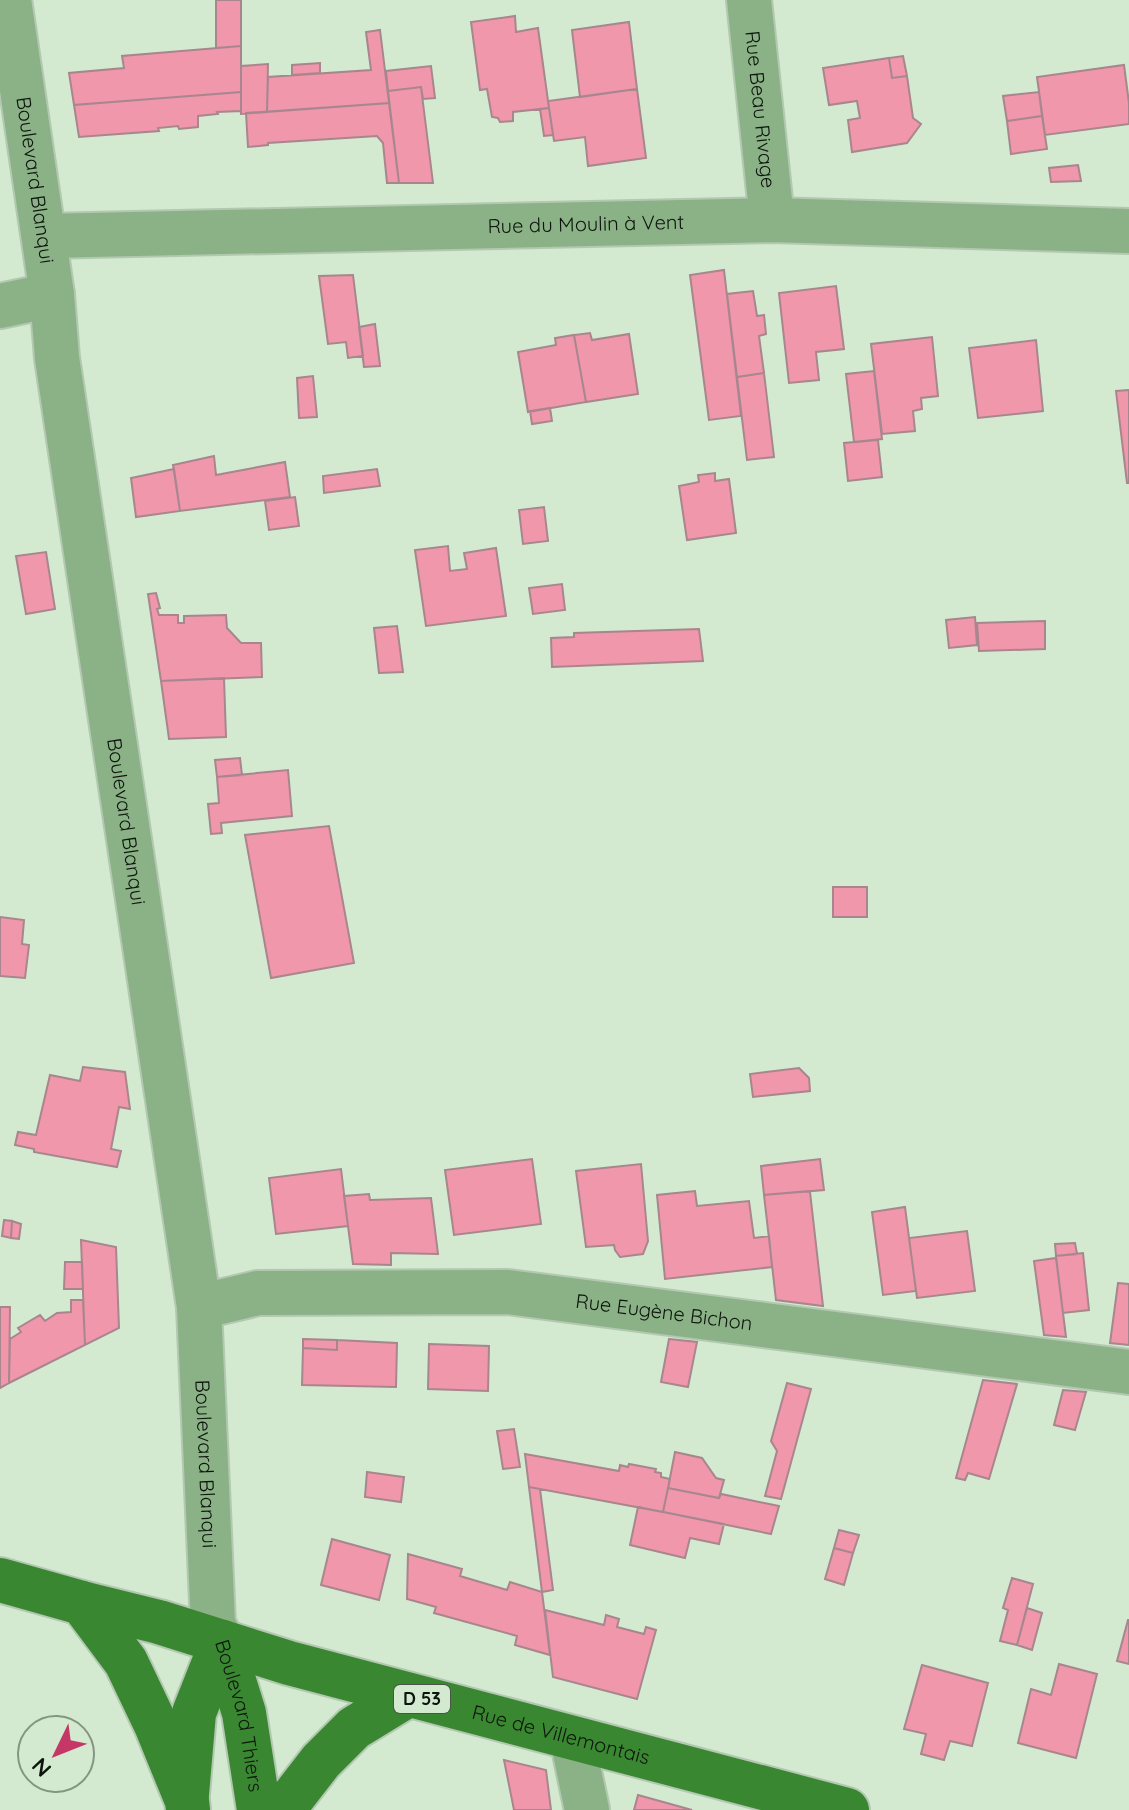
<svg xmlns="http://www.w3.org/2000/svg" width="1129" height="1810" viewBox="0 0 1129 1810" font-family="Quicksand,sans-serif">
<style>
.building{fill:#f097ab;stroke:#a8868d;stroke-width:2}
.lines{fill:none;stroke-linecap:round;stroke-linejoin:round}
.minor-casing{stroke:#b3c8b1;stroke-width:48}
.major-casing{stroke:#b3c8b1;stroke-width:48}
.minor{stroke:#8bb286;stroke-width:44}
.major{stroke:#3a8732;stroke-width:44}
.labels{text-anchor:middle;stroke-width:7;stroke-linejoin:round;paint-order:stroke}
.shield{fill:#d3ead0;stroke:#485547;stroke-width:2}
.shield-label{font-size:18px;font-weight:bold;fill:#0d150c}
.street-label{font-size:20px;fill:#0d150c;stroke:#d3ead0}
</style>
<rect width="100%" height="100%" fill="#d3ead0"/>
<path class="building" d="M216 0H241V46L216 48Z
M515 16 516 32 538 28 549 108 513 112V121L500 122 498 118 492 117 487 89 480 90 471 22Z
M629 22 637 89 580 97 572 30Z
M380 30 389 103 267 112 268 77 371 70 366 32Z
M241 46V92L74 105 69 73 124 68 122 56Z
M903 56 907 76 892 78 889 58Z
M889 58 892 78 907 76 913 118 921 124 907 143 852 152 848 120 860 118 857 101 829 105 823 68Z
M320 63V73L292 75V65Z
M268 64 267 112 241 114V66Z
M1124 65 1129 103V124L1045 135 1037 77Z
M431 66 435 98 423 99 421 87 388 91 386 71Z
M421 87 433 183H399L388 91Z
M637 89 646 158 588 166 585 137 554 141 548 101Z
M241 92V111L217 112 218 114 198 116V127L179 129 178 126 158 128 159 131 79 137 74 105Z
M1039 92 1042 116 1007 121 1003 96Z
M389 103 399 183H387L383 143 377 136 268 143V145L248 147 246 113Z
M549 108 553 135 544 136 540 109Z
M1042 116 1047 149 1011 154 1007 121Z
M1078 165 1081 181 1051 182 1049 168Z
M724 270 741 416 709 420 690 275Z
M353 275 363 356 348 358 346 342 328 344 319 276Z
M836 286 844 349 816 352 819 380 789 383 779 293Z
M753 291 757 316 764 315 766 334 759 336 764 373 737 377 727 294Z
M375 324 380 366 364 367 359 327Z
M590 333 592 340 629 334 638 394 586 402 574 335Z
M574 335 586 402 528 412 518 352 556 345 555 338Z
M932 337 938 396 921 398 922 409 913 411 915 431 882 434 871 344Z
M1036 340 1043 411 978 418 969 348Z
M874 371 882 439 854 442 846 374Z
M764 373 774 457 747 460 737 377Z
M313 376 317 417 299 418 297 378Z
M1129 390V483H1127L1116 391Z
M550 408 552 421 532 424 530 411Z
M878 440 882 477 848 481 844 443Z
M214 456 216 475 285 462 290 497 180 511 173 465Z
M174 469 180 511 136 517 131 478Z
M377 469 380 486 324 493 323 476Z
M715 473V481L729 479 736 533 687 540 679 486 699 482 698 475Z
M295 497 299 526 269 530 265 501Z
M544 507 548 541 523 544 519 510Z
M448 546 450 571 467 569 464 553 496 548 506 616 426 626 415 550Z
M46 552 55 609 26 614 16 556Z
M562 584 565 610 533 614 529 588Z
M156 593 160 608 157 609 159 615H178V623H184V616L226 615 227 628 241 643H261L262 677 161 681 148 594Z
M975 617 977 645 949 648 946 620Z
M1045 621V649L979 651 977 623Z
M397 626 403 672 379 673 374 628Z
M699 629 703 661 552 667 551 638 574 637V633Z
M224 678 226 737 169 739 161 681Z
M240 758 242 775 217 777 215 760Z
M288 770 292 816 221 823 222 833 211 834 208 804 219 803 217 777Z
M329 826 354 963 271 978 245 835Z
M833 887H867V917H833Z
M0 917 24 920 22 944 29 945 25 978 0 976Z
M83 1067 125 1072 130 1109 119 1107 111 1149 121 1151 117 1167 34 1152V1149L15 1145 18 1132 36 1135 50 1075 80 1081Z
M799 1068 809 1078 810 1091 753 1097 750 1074Z
M532 1159 541 1224 454 1235 445 1170Z
M820 1159 824 1190 764 1195 761 1166Z
M641 1164 648 1241 643 1254 620 1257 615 1250 614 1245 586 1247 576 1171Z
M341 1169 348 1226 276 1234 269 1178Z
M695 1191 697 1206 749 1201 754 1238 769 1236 772 1267 665 1279 657 1195Z
M809 1191 810 1192 823 1306 776 1300 764 1195Z
M369 1194 370 1200 431 1198 438 1254 391 1253V1265L353 1264 344 1196Z
M905 1207 916 1291 883 1295 872 1212Z
M4 1220 12 1221 11 1238 2 1236Z
M12 1221 21 1224 19 1239 11 1238Z
M967 1231 975 1291 917 1298 909 1238Z
M81 1240 116 1247 119 1328 85 1345Z
M1075 1243 1077 1254 1056 1256 1055 1244Z
M1083 1253 1089 1310 1063 1313 1056 1256Z
M1056 1258 1063 1313 1066 1337 1044 1335 1034 1261Z
M65 1262H82L83 1289H64Z
M1118 1283 1129 1284V1345L1110 1343Z
M71 1300H83L85 1345 9 1383 10 1339 21 1332 18 1328 40 1315 45 1321 57 1313 71 1312Z
M0 1307H10L9 1383 0 1388Z
M303 1339 337 1340V1350L303 1348Z
M669 1339 697 1342 688 1387 661 1382Z
M337 1340 397 1343 396 1387 302 1385 303 1348 337 1350Z
M429 1344 489 1346 488 1391 428 1389Z
M983 1380 1017 1384 989 1479 968 1473 965 1480 956 1478Z
M787 1383 811 1389 781 1499 765 1496 777 1451 771 1441Z
M1063 1390 1086 1392 1075 1430 1054 1425Z
M514 1429 520 1467 503 1469 497 1431Z
M675 1452 702 1458 716 1478 724 1480 719 1498 668 1488Z
M525 1454 619 1471 620 1465 628 1467 629 1464 656 1469 655 1472 661 1473V1477L670 1479 663 1512 529 1487Z
M367 1472 404 1477 401 1502 365 1497Z
M529 1487 540 1489 553 1590 542 1592Z
M668 1488 719 1498 721 1494 779 1506 771 1534 663 1512Z
M638 1507 724 1524 719 1544 690 1538 685 1558 630 1545Z
M839 1530 859 1535 853 1553 834 1548Z
M332 1539 390 1555 379 1600 321 1585Z
M834 1548 853 1553 844 1585 825 1579Z
M408 1554 462 1569 460 1576 507 1590 510 1582 542 1592 550 1655 515 1645 517 1636 434 1613 436 1607 407 1599Z
M1012 1578 1033 1584 1017 1645 1000 1641 1008 1610 1003 1608Z
M1027 1608 1042 1613 1032 1650 1017 1645Z
M545 1610 604 1625 606 1615 619 1619 617 1627 644 1634 646 1627 656 1630 637 1699 553 1677Z
M1128 1620H1129V1664L1117 1661Z
M1059 1664 1097 1674 1076 1758 1018 1743 1031 1689 1051 1695Z
M922 1665 988 1683 972 1746 950 1741 944 1760 921 1754 926 1734 904 1729Z
M504 1760 546 1770 551 1810H514Z
M638 1795 692 1810H634Z"/>
<g class="lines">
<g class="minor-casing">
<g id="minor">
<path id="s1" d="M9 0 52 295 57 358 199 1307 213 1624 222 1642"/>
<path id="s2" d="M749 0 772 220"/>
<path id="s3" d="M44 236 772 220 1129 231"/>
<path d="M0 306 52 295"/>
<path id="s4" d="M199 1307 258 1293 508 1292 1129 1372"/>
<path d="M572 1738 587 1810"/>
</g>
</g>
<g class="major-casing">
<g id="major">
<path id="s5" d="M0 1580 82 1603 159 1622 289 1663 847 1810"/>
<path d="M82 1603 126 1662 156 1725 187 1801 188 1810"/>
<path id="s6" d="M222 1642 244 1713 259 1810"/>
<path d="M187 1794 194 1713 222 1642"/>
<path d="M283 1810 321 1761 354 1728 408 1695"/>
</g>
</g>
<use href="#minor" class="minor"/>
<use href="#major" class="major"/>
</g>
<g class="labels">
<rect class="shield" x="394" y="1685" width="56" height="28" rx="6"/>
<g class="shield-label">
<text x="422" y="1705">D 53</text>
</g>
<g class="street-label">
<text dy="7" stroke="none"><textPath href="#s2" startOffset="110">Rue Beau Rivage</textPath></text>
<text dy="7" stroke="none"><textPath href="#s1" startOffset="182">Boulevard Blanqui</textPath></text>
<text dy="7" stroke="none"><textPath href="#s3" startOffset="542">Rue du Moulin à Vent</textPath></text>
<text dy="7" stroke="none"><textPath href="#s1" startOffset="830">Boulevard Blanqui</textPath></text>
<text dy="7" stroke="none"><textPath href="#s4" startOffset="468">Rue Eugène Bichon</textPath></text>
<text dy="7" stroke="none"><textPath href="#s1" startOffset="1478">Boulevard Blanqui</textPath></text>
<text dy="7" stroke="none"><textPath href="#s6" startOffset="76">Boulevard Thiers</textPath></text>
<text dy="7" stroke="none"><textPath href="#s5" startOffset="582">Rue de Villemontais</textPath></text>
</g>
</g>
<g transform="translate(56 1754) rotate(227)"><circle r="38" fill="#d3ead0" stroke="#849582" stroke-width="2"/>
<path d="M0-6L14 30L0 20L-14 30Z" fill="#c53766"/>
<text y="-12" font-size="22" font-weight="bold" text-anchor="middle" fill="#0d150c">N</text>
</g>
</svg>
